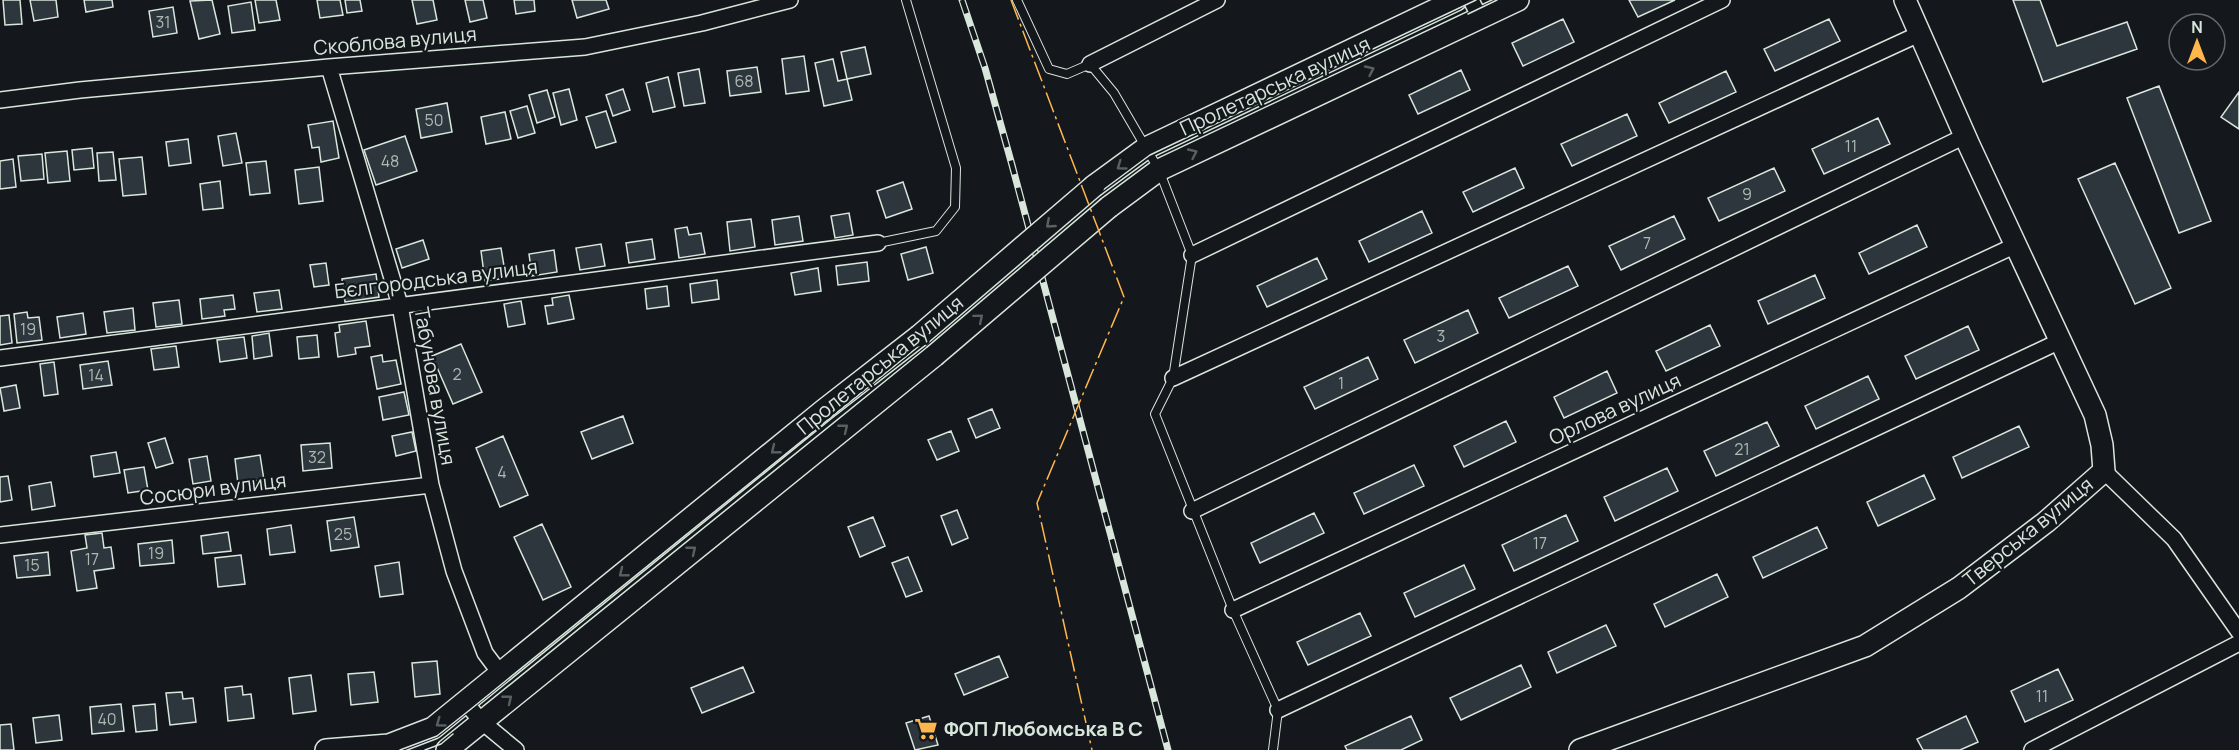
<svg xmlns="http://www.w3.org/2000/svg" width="2239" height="750" viewBox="0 0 2239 750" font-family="Manrope,sans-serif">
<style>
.building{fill:#2c363c;stroke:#d8e6dc;stroke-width:1.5}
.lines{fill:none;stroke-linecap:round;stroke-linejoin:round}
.service-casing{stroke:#d8e6dc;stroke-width:10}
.minor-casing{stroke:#d8e6dc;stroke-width:18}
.secondary-casing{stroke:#d8e6dc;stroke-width:24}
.service{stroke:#14181c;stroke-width:8}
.minor{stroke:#14181c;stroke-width:15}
.secondary{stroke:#14181c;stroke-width:21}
.tram{stroke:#d8e6dc;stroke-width:1.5}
.rail-casing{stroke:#d8e6dc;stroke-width:7}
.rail{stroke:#14181c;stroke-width:4.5;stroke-dasharray:14;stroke-linecap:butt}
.secondary-bridge-casing{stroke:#d8e6dc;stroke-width:24;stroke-linecap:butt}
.secondary-bridge{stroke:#14181c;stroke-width:21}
.power{stroke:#ffb74d;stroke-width:1.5;stroke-dasharray:21 4.5 3 4.5;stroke-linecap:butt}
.oneway{stroke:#59605f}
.labels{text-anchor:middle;stroke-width:4.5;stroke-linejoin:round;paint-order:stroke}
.number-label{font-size:16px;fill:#adbab4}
.street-label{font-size:20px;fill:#d8e6dc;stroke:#14181c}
.poi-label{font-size:20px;font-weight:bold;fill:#d8e6dc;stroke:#14181c;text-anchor:start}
</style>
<rect width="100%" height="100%" fill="#14181c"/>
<path class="building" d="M3 0H20L22 24 5 25Z
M30 0H56L58 17 34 21Z
M84 0H112L113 7 86 12Z
M212 0 220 34 199 39 190 1Z
M255 0H276L280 20 259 23Z
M317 0H340L343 15 320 18Z
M345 0H360L362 11 347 13Z
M412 0H433L437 20 417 24Z
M465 0H483L487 18 470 22Z
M514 0H534L535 11 516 14Z
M572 0H606L609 9 577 18Z
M1629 0H1675L1638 17Z
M2013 0H2040L2057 46 2127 22 2137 49 2043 82Z
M251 2 255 30 232 33 228 6Z
M173 7 177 33 153 37 149 11Z
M1563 19 1574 42 1523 66 1512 43Z
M1829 19 1840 41 1775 71 1764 49Z
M865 47 871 74 847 79 841 52Z
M804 56 809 91 786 94 782 59Z
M833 59 838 81 847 79 852 100 824 106 815 63Z
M757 67 761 92 730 96 727 71Z
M699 69 705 103 684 106 678 73Z
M1461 70 1470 90 1418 114 1409 95Z
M1726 71 1736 92 1669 123 1659 103Z
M668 77 675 107 653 112 646 83Z
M2159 86 2211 221 2179 233 2127 98Z
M569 89 577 120 561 125 553 93Z
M623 89 630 110 613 116 606 95Z
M547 90 555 117 537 123 529 95Z
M2239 92V129L2221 117Z
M447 103 452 132 421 138 416 109Z
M527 106 535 133 518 138 510 111Z
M606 111 616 142 596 148 586 117Z
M505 112 511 139 486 144 481 117Z
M1627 114 1637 136 1572 166 1561 144Z
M1878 118 1890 144 1824 174 1812 149Z
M333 121 339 158 321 162 319 147 312 148 308 125Z
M236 133 242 163 223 166 218 136Z
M405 136 417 171 376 185 364 150Z
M188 139 191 163 169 166 166 142Z
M92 148 94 168 74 170 72 150Z
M67 151 70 181 48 183 45 153Z
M113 152 116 180 99 181 97 153Z
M42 154 44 179 21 181 18 156Z
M142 157 146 194 123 196 119 159Z
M13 159 16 187 0 189V161Z
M266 161 270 193 250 195 246 163Z
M2115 163 2171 288 2135 304 2078 179Z
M319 167 323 201 299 204 295 170Z
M1515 168 1524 188 1473 212 1463 192Z
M1774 168 1785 191 1719 221 1708 198Z
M220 181 223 208 203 210 200 184Z
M903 182 912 209 886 218 877 191Z
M1422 211 1432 233 1369 262 1359 241Z
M849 213 853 235 835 238 831 216Z
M799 216 803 241 775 245 772 220Z
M1674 216 1685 239 1621 270 1609 246Z
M751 219 755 247 730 251 727 222Z
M1917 225 1927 247 1869 274 1859 253Z
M687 227 689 235 701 233 705 254 679 258 675 229Z
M652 239 655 259 629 263 626 243Z
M423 240 429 259 402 268 396 249Z
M601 244 605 266 580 270 576 248Z
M926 247 933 273 908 280 901 254Z
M501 248 506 278 485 281 481 251Z
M554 250 557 272 532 276 529 254Z
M1317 258 1327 279 1267 307 1257 286Z
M867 262 869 281 838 285 836 266Z
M326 263 329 285 314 287 310 265Z
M1568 266 1578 286 1509 318 1499 298Z
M818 268 821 291 795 295 791 273Z
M376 274 379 297 345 302 342 279Z
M1815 275 1825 298 1768 324 1758 301Z
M717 280 719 299 692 303 690 284Z
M667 286 669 306 647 309 645 289Z
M279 290 282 309 257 312 254 293Z
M233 295 235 309 224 310 225 316 202 319 200 299Z
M569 295 574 319 548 324 545 306 553 305 552 298Z
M179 300 182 324 156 327 153 303Z
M521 301 525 324 508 327 504 304Z
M133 308 135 330 107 333 104 312Z
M1468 310 1478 333 1415 363 1404 340Z
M27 312 28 318 39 317 42 340 17 343 14 314Z
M83 313 86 334 60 338 57 317Z
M9 315 12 343 0 345V316Z
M366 321 370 346 355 348 356 354 338 357 335 333 340 332 339 325Z
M1710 325 1720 346 1666 371 1656 351Z
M1968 326 1979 350 1916 379 1905 356Z
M269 333 272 356 254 359 252 336Z
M317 335 319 357 299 359 297 337Z
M244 337 247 358 220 362 217 340Z
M461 344 482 392 453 404 432 356Z
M176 346 179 367 154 370 151 349Z
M382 355 383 362 396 360 401 384 377 389 371 357Z
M1368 357 1378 379 1315 409 1304 387Z
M108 361 112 385 83 389 80 365Z
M54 362 58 394 44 396 40 364Z
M1607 371 1617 393 1564 418 1554 397Z
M1868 376 1879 399 1816 429 1805 406Z
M16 385 20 408 4 411 0 388Z
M404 392 409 415 383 420 379 397Z
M992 409 1000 428 976 438 968 419Z
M623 416 633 443 592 459 581 432Z
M1506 421 1516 442 1464 467 1454 446Z
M1767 422 1779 446 1716 476 1704 451Z
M2019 426 2029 447 1962 478 1953 457Z
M951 431 959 451 937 460 928 440Z
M412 432 416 451 396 456 392 436Z
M503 436 528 495 500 507 476 448Z
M165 438 173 463 156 468 148 443Z
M330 443 332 468 303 471 301 445Z
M116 452 120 473 94 477 91 456Z
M260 455 264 480 238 484 235 459Z
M207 456 211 481 193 484 189 459Z
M1414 465 1424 486 1364 514 1354 493Z
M144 467 148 490 128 493 124 470Z
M1667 468 1678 491 1615 521 1604 497Z
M1924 475 1935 499 1878 526 1867 502Z
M8 476 12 500 0 502V477Z
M51 482 55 506 32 510 29 486Z
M957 510 968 538 952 545 941 516Z
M1314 513 1324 533 1260 563 1251 543Z
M1566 515 1578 541 1514 571 1502 545Z
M354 517 359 547 331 551 327 521Z
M873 517 885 546 860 557 848 527Z
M542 524 571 587 543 600 514 537Z
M291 525 295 552 270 555 267 529Z
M1817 527 1827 548 1763 578 1753 557Z
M228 532 231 551 203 554 201 536Z
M102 533 104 548 111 547 114 568 94 571 97 588 77 591 71 551 87 548 85 535Z
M172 540 174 563 140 566 138 544Z
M48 552 50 575 17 578 14 556Z
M241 555 245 584 218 587 215 558Z
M908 557 922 591 906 597 892 563Z
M399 562 403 594 380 597 375 566Z
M1464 565 1475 589 1415 617 1404 593Z
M1717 574 1728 597 1665 627 1654 604Z
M1360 613 1371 636 1308 665 1297 642Z
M1606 625 1616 646 1557 673 1548 652Z
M999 656 1008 677 964 695 955 674Z
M437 661 440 694 415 697 412 663Z
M1521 665 1531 687 1461 720 1450 698Z
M743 667 754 692 702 713 691 688Z
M2058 669 2073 700 2025 722 2011 691Z
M374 672 378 702 351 705 348 674Z
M311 675 316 711 293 714 289 678Z
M242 686 243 695 251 694 254 718 228 721 225 688Z
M182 692 183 699 193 698 196 722 170 725 166 693Z
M121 704 124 731 92 734 90 707Z
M155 704 157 730 136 732 133 706Z
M59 715 62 740 36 743 33 718Z
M929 716 938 745 915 750 906 723Z
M1411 716 1422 740 1401 750H1347L1345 746Z
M1966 716 1978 742 1960 750H1923L1917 739Z
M11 724 14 750H0V725Z"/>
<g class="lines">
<g class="service-casing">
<path id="service" d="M1017 0 1049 69 1067 74 1090 64 1114 93 1159 170 1192 255 1173 378 1155 414 1233 610 1278 710 1273 750
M878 243 936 231 955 207 956 168 906 0"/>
</g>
<g class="minor-casing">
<path id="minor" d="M1471 0 1480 18
M1090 64 1217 0
M329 67 400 305 431 485 454 571 485 653 500 673
M0 100 80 90 329 67 585 47 702 23 790 0
M1192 255 1722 0
M0 358 878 243
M1173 378 1919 34
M2104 471 2174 539 2239 632
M1192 511 1965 136
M0 535 431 485
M1233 610 2016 245
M466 703 481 721 516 750
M1278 710 2060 341
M2032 750 2239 643"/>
</g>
<g class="secondary-casing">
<path id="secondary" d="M1094 186 1146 148 1456 0
M1109 207 1159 170 1518 0
M326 750 389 745 433 728 824 410 919 336
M447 750 934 356
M1580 750 1865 646 1959 588 2046 522 2104 471 2102 445 2095 415 1969 145 1905 0"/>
</g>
<use href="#service" class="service"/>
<use href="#minor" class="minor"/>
<use href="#secondary" class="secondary"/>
<path class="tram" d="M1468 14 1497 0
M400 750 437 736 471 709 924 342 1099 193 1150 155 1476 0
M425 750 441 744 453 734"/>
<g class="rail-casing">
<path id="rail" d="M962 0 985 68 1012 165 1168 750"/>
</g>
<use href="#rail" class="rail"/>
<g class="secondary-bridge-casing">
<path id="secondary-bridge" d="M919 336 1094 186
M934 356 1109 207"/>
</g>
<use href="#secondary-bridge" class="secondary-bridge"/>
<path class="power" d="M1011 0 1124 297 1037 503 1092 750"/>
</g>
<defs><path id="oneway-chevron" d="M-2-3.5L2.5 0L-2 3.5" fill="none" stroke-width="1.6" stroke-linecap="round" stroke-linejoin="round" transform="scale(1.5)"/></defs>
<g class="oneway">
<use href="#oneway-chevron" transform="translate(1370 70) rotate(-25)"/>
<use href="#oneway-chevron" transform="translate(1193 153) rotate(-25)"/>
<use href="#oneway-chevron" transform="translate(1121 166) rotate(144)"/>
<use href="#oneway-chevron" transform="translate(1050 224) rotate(139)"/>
<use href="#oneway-chevron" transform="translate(979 318) rotate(-40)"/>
<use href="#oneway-chevron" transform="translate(844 428) rotate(-39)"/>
<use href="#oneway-chevron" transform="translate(775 450) rotate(141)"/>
<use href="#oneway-chevron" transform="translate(692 550) rotate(-39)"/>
<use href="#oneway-chevron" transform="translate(623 573) rotate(141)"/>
<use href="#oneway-chevron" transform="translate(508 699) rotate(-39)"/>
<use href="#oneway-chevron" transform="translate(440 723) rotate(144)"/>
</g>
<defs>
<g id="supermarket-bare" transform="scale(1.8)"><path d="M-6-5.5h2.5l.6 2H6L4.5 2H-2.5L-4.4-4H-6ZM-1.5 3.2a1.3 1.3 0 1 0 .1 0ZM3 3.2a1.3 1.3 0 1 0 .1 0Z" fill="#ffb74d" stroke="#14181c" stroke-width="2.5" paint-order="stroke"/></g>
</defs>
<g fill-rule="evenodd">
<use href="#supermarket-bare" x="926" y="729"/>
</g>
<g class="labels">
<g class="number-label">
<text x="163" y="28">31</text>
<text x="744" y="87">68</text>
<text x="434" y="126">50</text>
<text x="1851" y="152">11</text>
<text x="390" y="167">48</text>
<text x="1747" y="200">9</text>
<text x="1647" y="249">7</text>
<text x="28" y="335">19</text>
<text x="1441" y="342">3</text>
<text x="457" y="380">2</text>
<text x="96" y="381">14</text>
<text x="1341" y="389">1</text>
<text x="1742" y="455">21</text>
<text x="317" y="463">32</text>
<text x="502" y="478">4</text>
<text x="343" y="540">25</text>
<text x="1540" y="549">17</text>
<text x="156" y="559">19</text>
<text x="92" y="565">17</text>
<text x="32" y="571">15</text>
<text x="2042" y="702">11</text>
<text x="107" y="725">40</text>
</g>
<g class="street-label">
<text transform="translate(395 41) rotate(-5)" y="7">Скоблова вулиця</text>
<text transform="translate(1275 86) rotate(-25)" y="7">Пролетарська вулиця</text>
<text transform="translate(436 279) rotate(-7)" y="7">Бєлгородська вулиця</text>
<text transform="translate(880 365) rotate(-39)" y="7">Пролетарська вулиця</text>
<text transform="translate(435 386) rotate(80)" y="7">Табунова вулиця</text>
<text transform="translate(1615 409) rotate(-25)" y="7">Орлова вулиця</text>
<text transform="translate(213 489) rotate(-7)" y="7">Сосюри вулиця</text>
<text transform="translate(2028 532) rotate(-39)" y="7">Тверська вулиця</text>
</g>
<g class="poi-label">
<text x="944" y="736">ФОП Любомська В С</text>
</g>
</g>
<g transform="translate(2197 42)"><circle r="28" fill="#14181c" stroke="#626a69" stroke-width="1.5"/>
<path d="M0-4.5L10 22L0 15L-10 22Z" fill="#ffb74d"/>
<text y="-9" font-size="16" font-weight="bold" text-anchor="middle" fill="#d8e6dc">N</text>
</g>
</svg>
